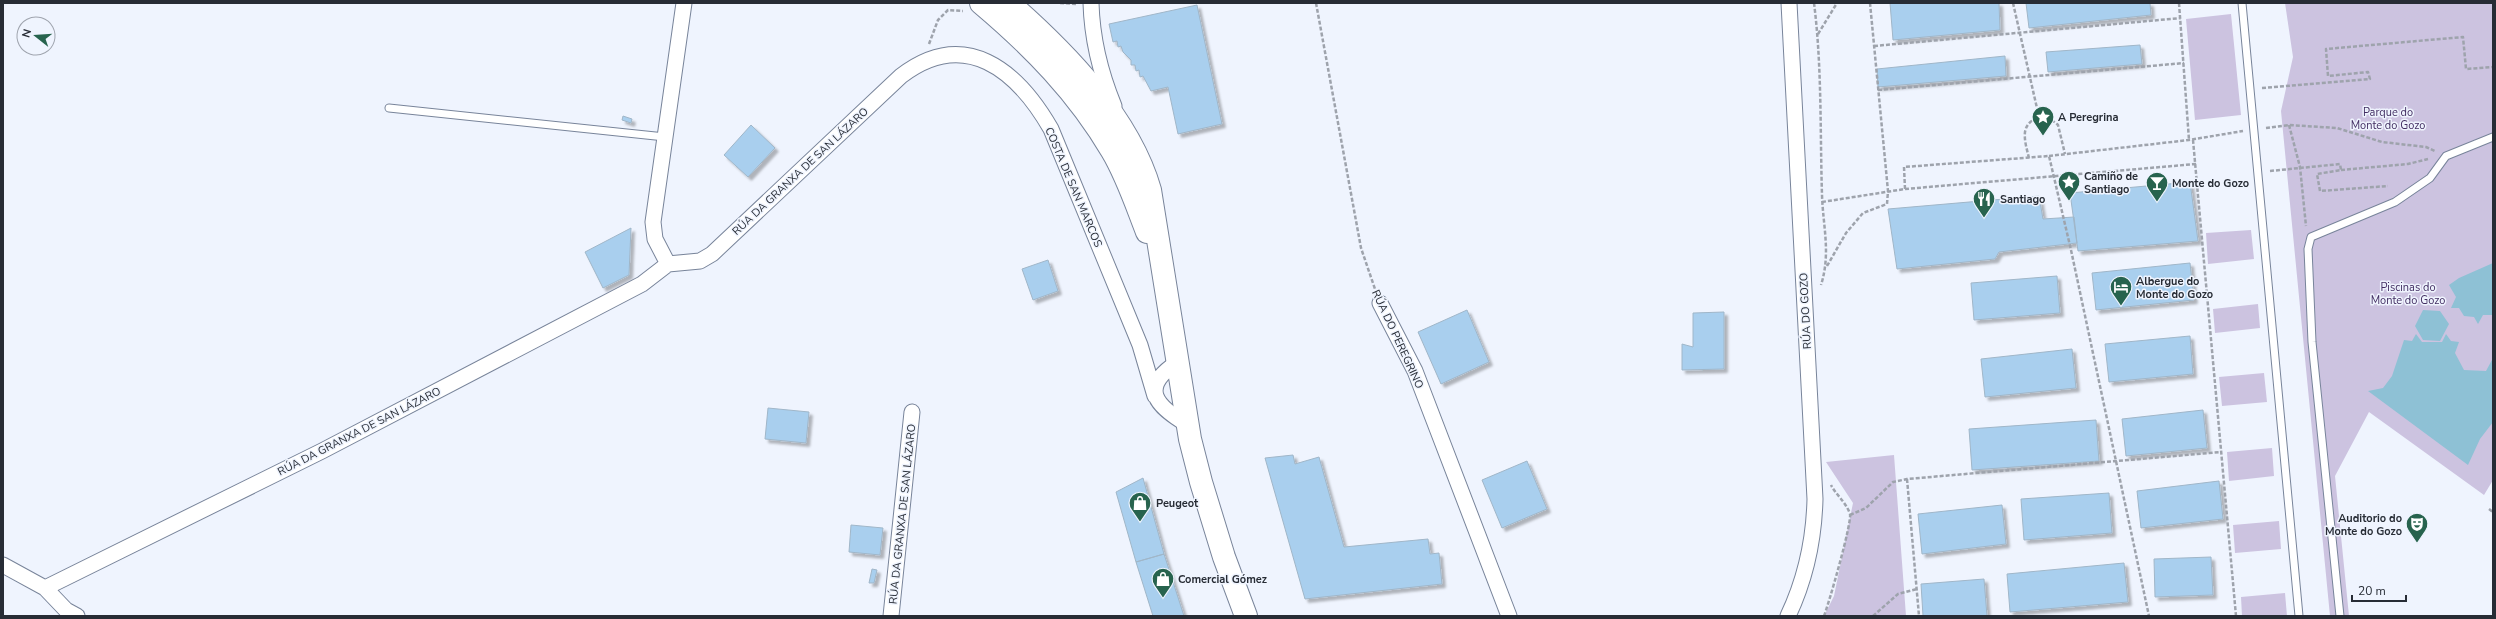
<svg xmlns="http://www.w3.org/2000/svg" width="2496" height="619" viewBox="0 0 2496 619" font-family="'Nunito Sans',sans-serif">
<style>
.green{fill:#ccc3e0}
.water{fill:#8ec1d5}
.building{fill:#a9cfee;stroke:#a0b6c8;filter:url(#shadow)}
.lines{fill:none;stroke-linecap:round;stroke-linejoin:round}
.service-casing{stroke:#78849a;stroke-width:9}
.minor-casing{stroke:#78849a;stroke-width:17}
.primary-casing{stroke:#78849a;stroke-width:24}
.path{stroke:#9ea3ac;stroke-width:2.5;stroke-dasharray:4 2;stroke-linecap:butt}
.service{stroke:#fff;stroke-width:7}
.minor{stroke:#fff;stroke-width:15}
.primary{stroke:#fff;stroke-width:22}
.labels{text-anchor:middle;stroke-width:3;stroke-linejoin:round;paint-order:stroke}
.park-label{font-size:11px;fill:#422e62;stroke:#eff4fe}
.poi-label{font-size:11px;font-weight:bold;fill:#272c35;stroke:#eff4fe;text-anchor:start}
.street-label{font-size:11px;fill:#272c35;stroke:#eff4fe}
</style>
<defs>
<filter id="shadow"><feDropShadow dx="3.5" dy="3.5" stdDeviation="1" flood-color="#0004"/></filter>
</defs>
<rect width="100%" height="100%" fill="#eff4fe"/>
<path class="green" d="M2285 3H2493V480L2484 495 2369 412 2335 476 2349 616H2330L2281 111 2293 57Z
M2231 14 2241 115 2195 120 2186 19Z
M2251 230 2254 259 2208 264 2206 233Z
M2258 304 2260 328 2215 333 2213 309Z
M2264 373 2267 402 2222 406 2219 377Z
M2272 448 2274 476 2229 481 2227 452Z
M1894 455 1906 616H1824L1834 596 1853 503 1826 462Z
M2279 521 2281 549 2235 553 2233 525Z
M2285 593 2287 616H2242L2241 597Z"/>
<path class="water" d="M2493 263V315H2483L2478 324 2474 317 2464 316 2459 308H2451L2456 297 2449 285 2459 278Z
M2423 310 2440 311 2449 324 2440 341 2423 340 2415 326Z
M2416 334 2422 342H2442L2446 334 2451 341 2459 342 2455 353 2464 370 2486 371 2493 358V422L2480 439 2468 465 2368 391 2383 388 2392 376 2404 340 2412 341Z"/>
<path class="building" d="M1890 3H1999L2000 30 1893 40Z
M2026 3H2150L2151 15 2029 28Z
M1197 5 1222 124 1178 134 1168 87 1151 91 1143 76 1140 77 1139 70 1136 71 1135 65H1131V60L1123 52 1121 46 1118 47 1117 41 1113 42 1109 24Z
M2140 45 2142 64 2048 72 2046 52Z
M2005 56 2006 76 1878 87 1877 69Z
M623 116 632 119 631 123 622 120Z
M751 125 775 148 748 177 724 155Z
M2190 182 2198 241 2078 251 2070 193Z
M2039 196 2043 219 2074 217 2077 243 1999 252 1995 259 1897 269 1888 209Z
M631 228 629 275 603 288 585 252Z
M1048 260 1058 291 1033 300 1022 269Z
M2190 263 2194 300 2096 310 2092 273Z
M2057 276 2060 313 1974 320 1971 283Z
M1467 310 1489 362 1441 384 1418 332Z
M1724 312V369L1682 370V344L1693 347V313Z
M2190 336 2193 374 2109 382 2105 344Z
M2072 349 2076 388 1985 397 1981 359Z
M768 408 809 412 806 443 765 439Z
M2203 410 2207 448 2126 456 2122 419Z
M2096 420 2099 461 1972 470 1969 429Z
M1293 455 1295 464 1319 457 1344 547 1428 539 1430 554 1439 553 1442 584 1305 599 1265 458Z
M1527 461 1547 509 1502 528 1482 480Z
M1143 478 1164 554 1136 562 1116 492Z
M2219 481 2223 519 2141 528 2137 491Z
M2109 493 2112 533 2024 540 2021 499Z
M2002 505 2006 544 1922 554 1918 514Z
M851 525 883 528 880 555 849 552Z
M1164 554 1184 616H1153L1136 562Z
M2211 557 2213 595 2155 597 2154 559Z
M2124 563 2128 602 2010 612 2007 574Z
M872 569 877 570 874 583H869Z
M1984 579 1987 616H1923L1921 584Z"/>
<g class="lines">
<g class="service-casing">
<path id="service" d="M2242 3 2299 616
M389 108 665 137
M2340 616 2312 342 2308 249 2311 237 2395 202 2430 178 2446 156 2493 137"/>
</g>
<g class="minor-casing">
<path id="minor" d="M1091 3C1092 39 1100 72 1114 106
M668 264 655 239 653 222 684 3
M1380 303 1415 371 1509 616
M1178 362C1138 388 1156 406 1188 425
M3 565 45 588 66 610 77 616
M45 588 322 451 642 284 668 264 700 261 712 254 901 76C965 27 1017 70 1051 129L1140 345 1155 396
M891 616 912 412
M1788 616C1806 578 1814 540 1815 499L1789 3"/>
</g>
<g class="primary-casing">
<path id="primary" d="M981 3C1032 46 1078 93 1112 151 1127 176 1136 204 1147 232
M1009 3C1065 52 1129 117 1150 190L1190 439 1201 482 1224 557 1246 616"/>
</g>
<path class="path" d="M1060 3 1076 4
M1316 3 1361 248 1375 289
M1814 3C1822 66 1820 131 1822 195 1823 227 1831 253 1821 285
M2013 3 2039 117
M2179 3 2189 140
M1818 34 1837 3
M929 44 938 20 948 10 963 11
M1874 46 2181 18
M2262 88 2370 79 2368 72 2328 76 2326 49 2463 37 2466 69 2493 67
M1878 90 2184 63
M2289 125 2300 167 2306 226
M2266 128 2289 125 2337 128 2382 142 2426 147 2435 151
M2193 140 2236 616
M2049 156 2189 140 2243 131
M2029 158C2027 150 2024 140 2025 132 2028 115 2048 115 2058 125L2065 154
M2341 170 2408 164 2428 159
M2270 171 2340 164 2341 170 2317 174 2320 191 2388 186
M1905 189 2196 164
M1822 202 1905 189 1904 167 2049 156 2071 250 2149 616
M1827 266 1846 233 1863 213 1887 204 1888 191 1870 3
M1907 479 1919 616
M2489 509 2493 512
M1850 515 1866 508 1893 482 1907 479 2221 452
M1824 616C1829 603 1852 523 1850 514 1846 502 1836 495 1831 485
M1873 616 1898 594 1917 589"/>
<use href="#service" class="service"/>
<use href="#minor" class="minor"/>
<use href="#primary" class="primary"/>
</g>
<defs>
<g id="sight-pin" transform="scale(1.15)"><path d="M0 17L-7.5 6A9.5 9.5 0 1 1 7.5 6Z" fill="#27634e" stroke="#eff4fe"/><path d="M0-6L1.8-2.2L6-1.7L2.9 1.2L3.7 5.4L0 3.3L-3.7 5.4L-2.9 1.2L-6-1.7L-1.8-2.2Z" fill="#fff"/></g>
<g id="bar-pin" transform="scale(1.15)"><path d="M0 17L-7.5 6A9.5 9.5 0 1 1 7.5 6Z" fill="#27634e" stroke="#eff4fe"/><path d="M-6-5H6L.8 .8V4.5H3.5V6h-7V4.5H-.8V.8Z" fill="#fff"/></g>
<g id="restaurant-pin" transform="scale(1.15)"><path d="M0 17L-7.5 6A9.5 9.5 0 1 1 7.5 6Z" fill="#27634e" stroke="#eff4fe"/><path d="M-5-6h1v4h1v-4h1v4h1v-4h1v5L-1.5 .5V6h-2V.5L-5-1ZM5-6V6H3V1.5H1.5Q1.5-4 5-6Z" fill="#fff"/></g>
<g id="hotel-pin" transform="scale(1.15)"><path d="M0 17L-7.5 6A9.5 9.5 0 1 1 7.5 6Z" fill="#27634e" stroke="#eff4fe"/><path d="M-6-4.5h1.5V1H6V5H4.5V3h-9V5H-6ZM-4 0a1.8 1.8 0 1 1 3.6 0ZM.5 0V-2.5h3Q6-2.5 6 0Z" fill="#fff"/></g>
<g id="shop-pin" transform="scale(1.15)"><path d="M0 17L-7.5 6A9.5 9.5 0 1 1 7.5 6Z" fill="#27634e" stroke="#eff4fe"/><path d="M-5-2.5h2.3a2.7 3.5 0 0 1 5.4 0H5L5.5 6h-11ZM-1.5-2.5h3a1.5 2.3 0 0 0-3 0Z" fill="#fff"/></g>
<g id="theatre-pin" transform="scale(1.15)"><path d="M0 17L-7.5 6A9.5 9.5 0 1 1 7.5 6Z" fill="#27634e" stroke="#eff4fe"/><path d="M-5-5.5Q0-4 5-5.5V0Q5 5 0 6Q-5 5-5 0ZM-3.3-2.5H-1v1.5H-3.3ZM1-2.5H3.3v1.5H1ZM-2.8 1Q0 5.5 2.8 1Z" fill="#fff"/></g>
</defs>
<g fill-rule="evenodd">
<use href="#sight-pin" x="2043" y="117"/>
<use href="#sight-pin" x="2069" y="182"/>
<use href="#bar-pin" x="2157" y="183"/>
<use href="#restaurant-pin" x="1984" y="199"/>
<use href="#hotel-pin" x="2121" y="287"/>
<use href="#shop-pin" x="1140" y="503"/>
<use href="#theatre-pin" x="2417" y="524"/>
<use href="#shop-pin" x="1163" y="579"/>
</g>
<g class="labels">
<g class="park-label">
<text x="2388" y="116">Parque do<tspan x="2388" dy="13">Monte do Gozo</tspan></text>
<text x="2408" y="291">Piscinas do<tspan x="2408" dy="13">Monte do Gozo</tspan></text>
</g>
<g class="poi-label">
<text x="2058" y="121">A Peregrina</text>
<text x="2084" y="180">Camiño de<tspan x="2084" dy="13">Santiago</tspan></text>
<text x="2172" y="187">Monte do Gozo</text>
<text x="2000" y="203">Santiago</text>
<text x="2136" y="285">Albergue do<tspan x="2136" dy="13">Monte do Gozo</tspan></text>
<text x="1156" y="507">Peugeot</text>
<text x="2402" y="522" text-anchor="end">Auditorio do<tspan x="2402" dy="13">Monte do Gozo</tspan></text>
<text x="1178" y="583">Comercial Gómez</text>
</g>
<g class="street-label">
<text transform="translate(800 171) rotate(-43)" y="4">RÚA DA GRANXA DE SAN LÁZARO</text>
<text transform="translate(1074 187) rotate(67)" y="4">COSTA DE SAN MARCOS</text>
<text transform="translate(1805 311) rotate(-93)" y="4">RÚA DO GOZO</text>
<text transform="translate(1398 339) rotate(65)" y="4">RÚA DO PEREGRINO</text>
<text transform="translate(359 431) rotate(-27)" y="4">RÚA DA GRANXA DE SAN LÁZARO</text>
<text transform="translate(902 514) rotate(-84)" y="4">RÚA DA GRANXA DE SAN LÁZARO</text>
</g>
</g>
<rect width="2496" height="619" fill="none" stroke="#272c35" stroke-width="8"/>
<g transform="translate(36 36) rotate(287)"><circle r="19" fill="#eff4fe" stroke="#9fa4ae"/>
<path d="M0-3L7 15L0 10L-7 15Z" fill="#27634e"/>
<text y="-6" font-size="11" font-weight="bold" text-anchor="middle" fill="#272c35">N</text>
</g>
<path d="M2352 595v6h54v-6" fill="none" stroke="#272c35" stroke-width="2"/>
<text x="2358" y="595" font-size="12" fill="#272c35" stroke="#eff4fe" stroke-width="3" paint-order="stroke">20 m</text>
</svg>
